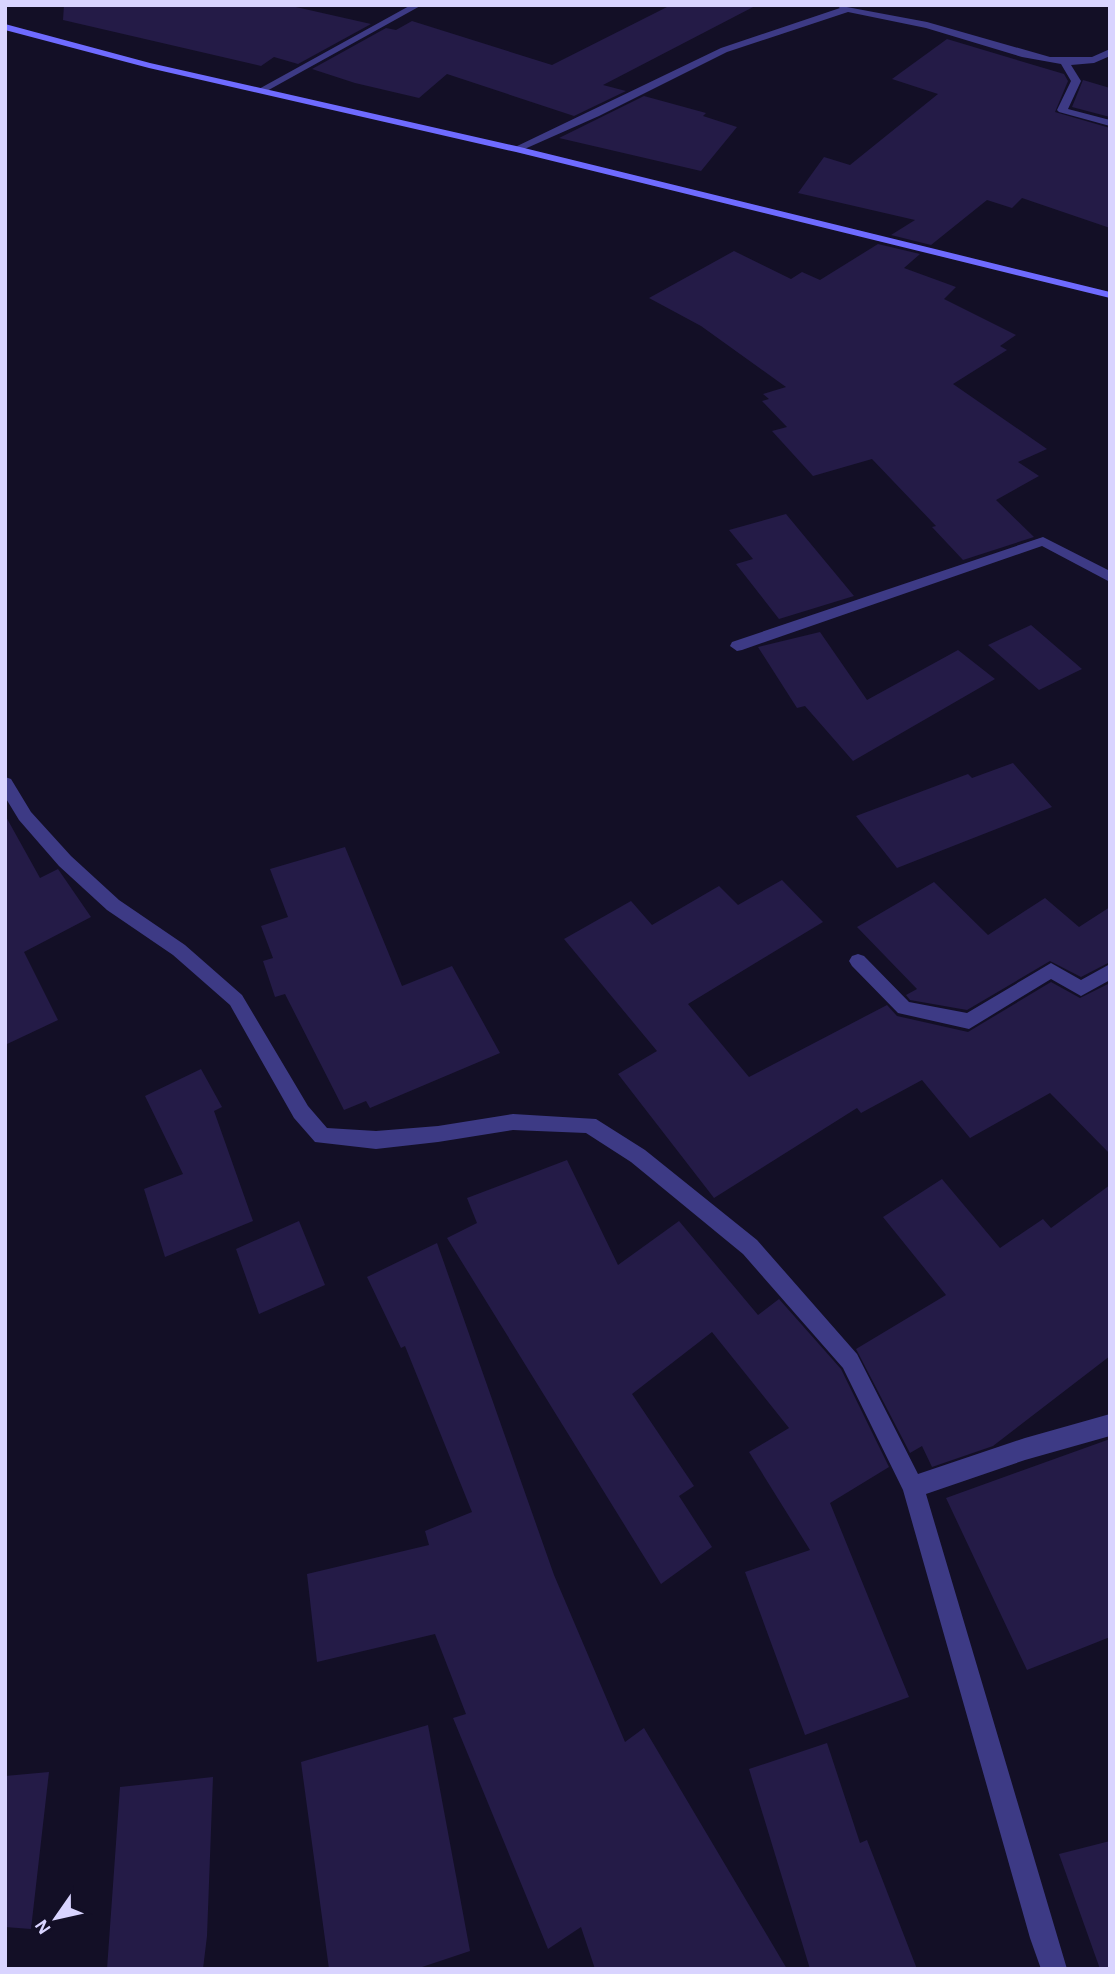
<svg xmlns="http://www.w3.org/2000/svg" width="1115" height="1974" viewBox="0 0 1115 1974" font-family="'Alegreya Sans',sans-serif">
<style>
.building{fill:#241b47}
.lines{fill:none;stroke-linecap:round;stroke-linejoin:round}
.street{fill:#3d3a85;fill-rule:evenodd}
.secondary{fill:#6f6bff;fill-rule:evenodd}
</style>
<rect width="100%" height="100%" fill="#130f26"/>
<path class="building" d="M64 5H287L371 24 298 64 274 57 261 66 63 20Z
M671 5H757L603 85 626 91 574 116 447 74 419 98 355 83 312 69 386 28 396 30 412 21 552 65Z
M947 39 1064 74 1068 81 1055 112 1110 128V228L1022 198 1012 208 987 200 931 245 891 235 915 220 798 193 824 157 850 165 938 94 892 79Z
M1083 80 1110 88V117L1072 107Z
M644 96 706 113 703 116 737 127 701 171 559 138Z
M878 244 920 254 904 268 956 287 944 299 1016 335 1000 346 1007 350 953 384 1047 449 1018 462 1039 476 996 500 1034 537 963 560 932 527 936 526 872 459 813 476 772 431 787 427 762 401 769 399 763 394 786 387 701 326 649 298 734 251 791 279 802 272 820 280Z
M786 514 854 596 779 619 736 564 753 559 729 530Z
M1031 625 1082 669 1039 690 988 645Z
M820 632 867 700 958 650 995 679 853 761 805 706 797 708 758 647Z
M1013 763 1052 807 897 868 856 816 968 774 972 778Z
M5 815 40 878 58 869 91 917 24 952 58 1020 5 1045Z
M345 847 402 986 452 966 500 1053 370 1108 366 1101 344 1110 285 994 275 997 263 961 273 958 261 926 288 917 270 869Z
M782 880 823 922 688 1004 749 1077 887 1005 897 1016 968 1032 1051 982 1080 998 1110 983V1154L1050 1093 970 1138 922 1080 861 1113 857 1108 714 1198 618 1074 657 1051 564 939 631 901 652 925 719 886 738 905Z
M934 882 988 935 1045 898 1079 927 1110 907V962L1081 977 1050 961 967 1010 910 1000 906 995 917 989 857 927Z
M201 1069 222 1107 214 1111 253 1221 165 1257 144 1189 183 1174 145 1096Z
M567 1160 618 1265 679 1221 758 1315 779 1299 841 1369 889 1467 830 1503 909 1697 805 1735 745 1572 810 1550 749 1452 789 1428 712 1332 632 1394 694 1486 679 1496 712 1547 661 1584 447 1238 477 1223 467 1198Z
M942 1179 1000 1248 1043 1219 1051 1228 1110 1185V1356L993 1446 932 1467 922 1446 910 1453 856 1349 946 1295 883 1217Z
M299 1221 325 1285 259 1314 236 1249Z
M437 1243 554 1575 625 1742 644 1728 787 1969H595L581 1927 548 1949 453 1718 466 1714 435 1634 317 1662 307 1574 429 1545 425 1531 472 1512 405 1346 401 1348 367 1277Z
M1110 1439V1637L1027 1670 946 1498Z
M428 1725 470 1951 416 1969H329L301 1762Z
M827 1743 860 1843 867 1840 917 1969H810L749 1769Z
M49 1772 31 1929 5 1927V1776Z
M213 1777 207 1936 203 1969H107L120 1787Z
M1110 1841V1969H1100L1059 1854Z"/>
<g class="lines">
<path class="street" d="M411 5H422L265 92 257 90Z
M836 5 927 22 1050 57H1092L1110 49V56L1094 63 1071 65 1081 81 1068 109 1110 120V126L1059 112 1057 110 1071 81 1061 64 1022 57 926 28 848 12 727 52 599 116 520 151 511 149 721 48 840 8Z
M1043 537 1110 571V582L1042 546 742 650 737 651 730 646 732 642Z
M5 777 11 779 31 812 71 856 119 900 185 945 242 995 308 1106 327 1128 376 1131 438 1126 513 1114 596 1119 645 1150 757 1240 857 1354 918 1474 1025 1438 1110 1414V1436L1025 1460 926 1494 1067 1969H1041L1030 1938 903 1490 843 1368 743 1254 631 1162 586 1133 513 1130 438 1142 376 1149 315 1142 294 1118 230 1005 173 955 107 910 59 866 19 820 5 797Z
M858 954 864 956 909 1002 967 1013 1051 963 1081 980 1110 964V980L1081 996 1051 979 969 1029 898 1013 852 966 849 961 852 956Z"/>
<path class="secondary" d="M5 24 150 63 516 146 1110 292V298L516 152 149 68 5 30Z"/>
</g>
<rect width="1115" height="1974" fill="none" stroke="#d9d4ff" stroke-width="14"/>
<g transform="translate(56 1918) rotate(236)" stroke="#130f26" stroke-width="5" paint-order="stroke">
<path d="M0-5L12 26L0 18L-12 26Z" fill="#d9d4ff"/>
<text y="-10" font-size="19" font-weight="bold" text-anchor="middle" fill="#d9d4ff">N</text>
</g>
</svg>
